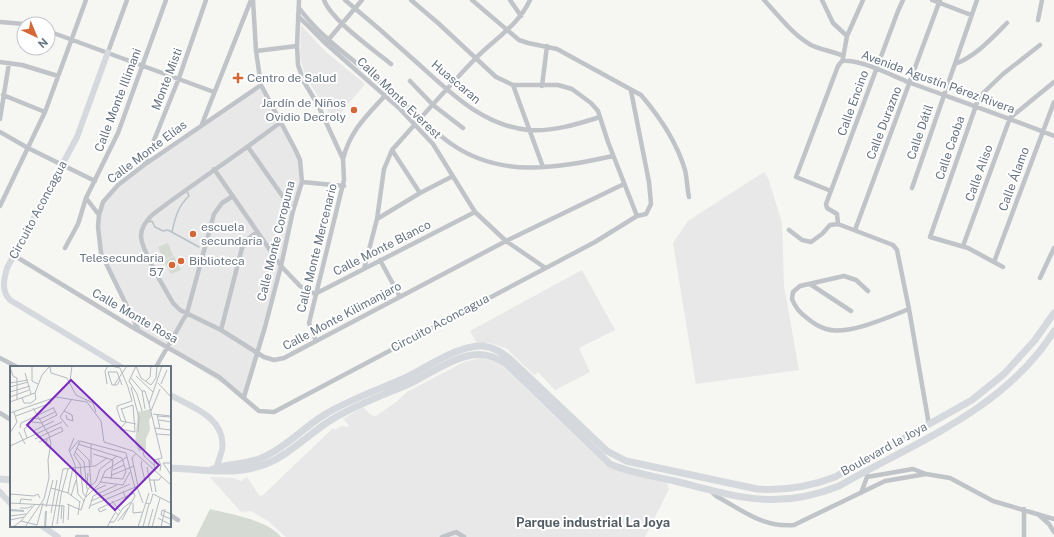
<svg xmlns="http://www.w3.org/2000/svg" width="1054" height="537" viewBox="0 0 1054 537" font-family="'Public Sans',sans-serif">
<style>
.built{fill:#e7e8e7}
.green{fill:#d5dbd3}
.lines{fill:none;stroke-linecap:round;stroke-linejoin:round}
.stream{stroke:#b9c2c7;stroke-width:1.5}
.street{stroke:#c0c3c7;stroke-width:4.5}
.secondary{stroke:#d5d8dc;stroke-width:6}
.primary{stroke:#d5d8dc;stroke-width:7}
.poi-dot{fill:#d46836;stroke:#fff;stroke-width:1.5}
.labels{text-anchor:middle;stroke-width:4;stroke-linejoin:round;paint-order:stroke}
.poi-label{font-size:12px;fill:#687482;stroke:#fff;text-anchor:start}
.street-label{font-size:12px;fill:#687482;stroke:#fff}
.neighbourhood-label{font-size:13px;font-weight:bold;fill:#555e67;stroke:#fff}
.inset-river{fill:none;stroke:#b9c2c7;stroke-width:2}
.inset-road{fill:none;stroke:#b4babf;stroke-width:1}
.view{fill:#7b2cbf;fill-opacity:0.15;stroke:#7b2cbf;stroke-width:2}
.inset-edge{fill:none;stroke:#687482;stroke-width:2}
</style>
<rect width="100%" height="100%" fill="#f6f6f3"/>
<path class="built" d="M301 25 326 52 365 84 334 121 305 76 300 57Z
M261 85 295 149 302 176 281 266 244 397 139 331 101 253 98 227 103 202 118 185Z
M764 172 768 178 782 223 784 286 799 370 696 384 673 243 688 221Z
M582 270 615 330 579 348 590 372 555 390 538 372 534 375 506 348 489 343H477L470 331Z
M481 358 496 362 502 366 606 465 612 468 667 483 669 489 645 537H286L268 521 251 511 241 512 210 477 234 478 241 481 247 477 259 495 262 496 333 428 335 430 341 426 348 427 349 425 343 419 363 407 371 415 376 416 395 403 407 392 464 362Z"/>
<path class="green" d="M168 243 173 256 164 260 158 247Z
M174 256 181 270 171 274 164 261Z
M210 509C230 514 268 520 281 537H196Z"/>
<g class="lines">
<path class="stream" d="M149 222 152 221 155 227 163 231 168 230 199 247
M172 232C175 218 178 206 189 196L187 191"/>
<path class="street" d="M299 0 297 46 298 65 304 82 318 105 343 159 344 180 309 323 316 341
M324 0C332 21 373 49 391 64
M345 0C368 19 391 39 414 60 448 90 480 125 528 130 552 132 578 124 600 117
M411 0 438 23 496 77 513 85H558L572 89 591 103 598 111 608 142 637 216
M472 0 519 40 528 43 557 49 641 95C659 116 677 143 685 170 687 178 687 188 689 197
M510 0 521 16
M764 0C779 16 792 34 811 45 821 50 833 51 843 56
M822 0 833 23 847 36
M932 0 971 15
M299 8C321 38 355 61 384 85 406 104 426 126 450 143 500 179 558 168 613 156
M298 16 324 42 399 108 433 144 475 212 506 241 544 267
M1038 20 1042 0
M0 22 24 24
M48 31 214 92
M329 39 362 0
M256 51 297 46
M108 52 127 0
M843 58 847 36 863 0
M0 62 22 65 58 76
M955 64C976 56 992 38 1007 23
M410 81 433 105 463 128
M513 85 543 167
M542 86 547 46
M3 95 45 112
M0 119 9 63
M281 122C239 154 194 183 152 215 146 221 141 228 141 236 141 250 165 289 173 303L180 310 221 330 264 357 274 360 284 358 506 241 624 184
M202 124 251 0
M0 132 28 148 95 181
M248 147 293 211
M392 150 420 193
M343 159C351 128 369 114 390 90
M144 165 179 78 206 0
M214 169 281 266 300 286 315 294 475 212
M302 182 344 186
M912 188 977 0
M831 191 796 177 838 66 842 61C860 59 891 75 908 82 957 100 1006 117 1054 136
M86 198 99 215
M0 206 45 112 86 0
M377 219 420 193 453 176
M838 224 837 214 827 208 826 204 898 11 903 0
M789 230 802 240 811 242 822 234 830 225 838 224 893 245 897 250 909 309 929 425
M855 230 940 0
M963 246 1010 118 1054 82
M65 248 78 224 86 198 118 133 166 0
M15 256 132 327 219 377 259 411 274 412 595 242 637 216 646 214 651 204 649 182 631 91
M380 260 400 297
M994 262 1054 102
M1003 267 968 248 930 237 979 97 1003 74 1040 45
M364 269 377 219 384 169 392 150C419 120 446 89 474 60 493 40 518 26 530 0
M1040 278 1054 248
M810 284 851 311
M868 291 856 280 844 276 800 286 793 292 792 299C795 307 800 313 807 318 813 323 819 327 826 329 847 336 889 317 909 309
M221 330 242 248 248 239 257 232
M139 331 101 253 98 227 99 215 103 202 118 185 144 165 261 85
M0 358 17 367
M156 367 187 313 214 214 222 203 233 196
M244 397 265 327 281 266 293 211 302 182 300 160 295 149 261 85 256 51 253 0
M0 413 11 420
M866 470 867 477 913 469 926 474
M711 491 716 496C742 510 763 528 794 525L885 481 926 474 950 478 993 501 1054 519
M861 493 867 477
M1024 509V537
M170 515 178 520
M1039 515 1049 524 1054 532
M77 537H87
M442 537 456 532 464 537"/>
<path class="secondary" d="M108 52 77 137 7 268C4 279 1 291 10 300L121 367
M170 395C192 407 227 418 222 450 220 457 217 464 216 471
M0 492 11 504
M42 526 58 537"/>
<path class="primary" d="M170 468C200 469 228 475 257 467 286 459 307 435 331 420 357 404 384 395 411 383 429 374 453 358 472 355 485 353 496 357 506 364L610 464C631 473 653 476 675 481 737 497 777 511 839 486 916 442 1005 409 1054 331
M211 470C226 463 244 465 259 459 284 449 302 429 324 415 350 399 378 390 405 378 426 368 460 344 483 346 494 347 502 353 510 359L607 451 626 461 757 489C785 491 809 487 835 477L972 400 1004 374 1035 340 1054 313
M0 479 11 480"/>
</g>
<g class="poi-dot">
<path d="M236 72h4v4h4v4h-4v4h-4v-4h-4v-4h4z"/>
<circle cx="354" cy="110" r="4"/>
<circle cx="193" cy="234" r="4"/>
<circle cx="181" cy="261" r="4"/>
<circle cx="172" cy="265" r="4"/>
</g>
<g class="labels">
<g class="poi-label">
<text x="247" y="82">Centro de Salud</text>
<text x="346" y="107" text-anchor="end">Jardín de Niños<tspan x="346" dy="14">Ovidio Decroly</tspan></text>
<text x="201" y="231">escuela<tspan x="201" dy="14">secundaria</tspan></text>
<text x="164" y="262" text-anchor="end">Telesecundaria<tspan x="164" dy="14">57</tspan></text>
<text x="189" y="265">Biblioteca</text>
</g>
<g class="street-label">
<text transform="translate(167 79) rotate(-69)" y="4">Monte Misti</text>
<text transform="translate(456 82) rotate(40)" y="4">Huascaran</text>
<text transform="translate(938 82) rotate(20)" y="4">Avenida Agustín Pérez Rivera</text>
<text transform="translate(399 98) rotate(44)" y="4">Calle Monte Everest</text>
<text transform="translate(118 100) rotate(-69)" y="4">Calle Monte Illimani</text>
<text transform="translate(853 103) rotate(-70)" y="4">Calle Encino</text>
<text transform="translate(884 123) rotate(-69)" y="4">Calle Durazno</text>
<text transform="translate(920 132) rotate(-71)" y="4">Calle Dátil</text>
<text transform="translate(950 148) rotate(-71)" y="4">Calle Caoba</text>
<text transform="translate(147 152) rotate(-37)" y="4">Calle Monte Elías</text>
<text transform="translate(979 173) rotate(-70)" y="4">Calle Aliso</text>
<text transform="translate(1014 179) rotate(-70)" y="4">Calle Álamo</text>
<text transform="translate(38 210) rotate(-62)" y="4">Circuito Aconcagua</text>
<text transform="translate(276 241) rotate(-76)" y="4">Calle Monte Coropuna</text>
<text transform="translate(317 248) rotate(-76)" y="4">Calle Monte Mercenario</text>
<text transform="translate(382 248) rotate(-27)" y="4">Calle Monte Blanco</text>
<text transform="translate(135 316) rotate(30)" y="4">Calle Monte Rosa</text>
<text transform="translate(342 316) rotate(-28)" y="4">Calle Monte Kilimanjaro</text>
<text transform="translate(440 323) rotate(-28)" y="4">Circuito Aconcagua</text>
<text transform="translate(884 449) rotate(-29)" y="4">Boulevard la Joya</text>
</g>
<g class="neighbourhood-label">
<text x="593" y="527">Parque industrial La Joya</text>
</g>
</g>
<g transform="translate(10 366)">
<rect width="161" height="161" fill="#f6f6f3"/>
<path d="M140 43 142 50 139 54 140 64 136 73V84L129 85 125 77 128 46Z" fill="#d5dbd3"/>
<path class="inset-river" d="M0 144 14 145M35 161 36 145"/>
<path class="inset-road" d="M22 0V15L28 18M40 0 41 7 57 12 66 29 83 37 86 46M101 0 110 2 118 21M126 0 119 15 127 28 132 45M126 0 131 12 141 19 146 12 147 0M0 1 3 10 7 12M15 7 21 28M126 10 143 26M7 12V33M121 12 132 25H135L139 38M110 14 107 19H102L98 6H107L109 11 112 19M60 15 62 0M136 15 140 11 141 0M0 17 18 14M148 17 161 31M97 18 95 5 98 0M151 18 157 4M104 19 117 0M0 21 18 16M118 21 122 35 107 40V43L111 55 126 58M121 21 129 52 128 66M132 25 135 43M0 26 20 20M0 31 19 24M12 32 14 37H21M0 36 25 27M21 37 26 33 25 27 32 9 40 0M23 42 40 71M111 42 116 56 110 63 125 66 123 39 112 43M54 45 62 49 63 55 57 53 56 49M141 45 150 23M0 47 46 31 77 36 91 55 94 76 123 85 161 119M143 48 161 50M147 48 150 63M6 50 41 37M148 50 161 51M22 52 30 53 45 46M149 54 161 56M22 56 31 57 47 49 43 41M58 61 50 51 62 33M10 62 11 57 43 42M145 62 161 64M23 65 44 55M9 66 15 78M0 67 7 56 4 46M146 68 161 69M17 72 14 63 20 58M64 72 59 84 65 99 68 128 74 135M25 73 51 61M37 73 36 79 41 83M70 75 64 89 70 98 73 127 76 131 90 117 95 105 117 91M70 75 116 87 125 122M29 76 53 65 51 61M68 78 112 92 116 105 113 113 92 111M0 80 52 56M67 82 79 94 81 119M60 85 69 74M65 86 74 96 77 123M133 86 134 90 145 100M83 88 103 94 101 113M148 93 151 99 150 105M132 95 131 98 135 115M161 97H153L161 109M81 99V78M137 101 142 126M103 104 114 99M145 105 144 94 152 92 139 38 152 0M102 109 124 100M140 114H149L151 111M144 114 146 126M90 116 113 119 120 106M77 119 78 107M127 121 133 137M41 122 58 127 70 136M85 124 96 119M58 127 63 101M0 128 24 130 28 128 30 132M61 130 66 114M81 135 120 118M102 135 110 145M0 137 54 140 53 157M10 137 11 133 22 134M98 137 108 149M123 137V147L132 146M136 137 140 138 143 128 161 137M57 138 71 144 78 123 86 115 90 103 107 90M110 138 116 133 113 125M80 140 128 120 122 92 126 87M36 141 43 114M10 142H18L22 140M79 143 83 130 107 119M96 143 90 146 88 143 124 127 125 130 112 154M41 147 47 114M161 148 152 144 151 149 161 153M68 149 70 135M0 150 16 148M148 152 161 159M51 153 52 139M0 154 14 151M58 154 59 138M11 155 25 138M108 155 118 142M99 156H104L113 142 121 136M47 158 51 129 58 103M27 159 33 137M42 160 53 103 85 100 97 92M3 161 11 155 27 159M15 161 34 133 39 112 38 94 41 77 39 71M97 161 105 147M128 161 139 127M133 161 139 138M138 161 143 143M142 161 150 132M151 161 155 143"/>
<path class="view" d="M61 14 149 99 105 144 17 59Z"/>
<rect width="161" height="161" class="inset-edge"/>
</g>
<g transform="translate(36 36) rotate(136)"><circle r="19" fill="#ffffff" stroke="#c3c7cd"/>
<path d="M0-3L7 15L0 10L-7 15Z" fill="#d46836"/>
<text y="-6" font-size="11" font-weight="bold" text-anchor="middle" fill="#687482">N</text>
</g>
</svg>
